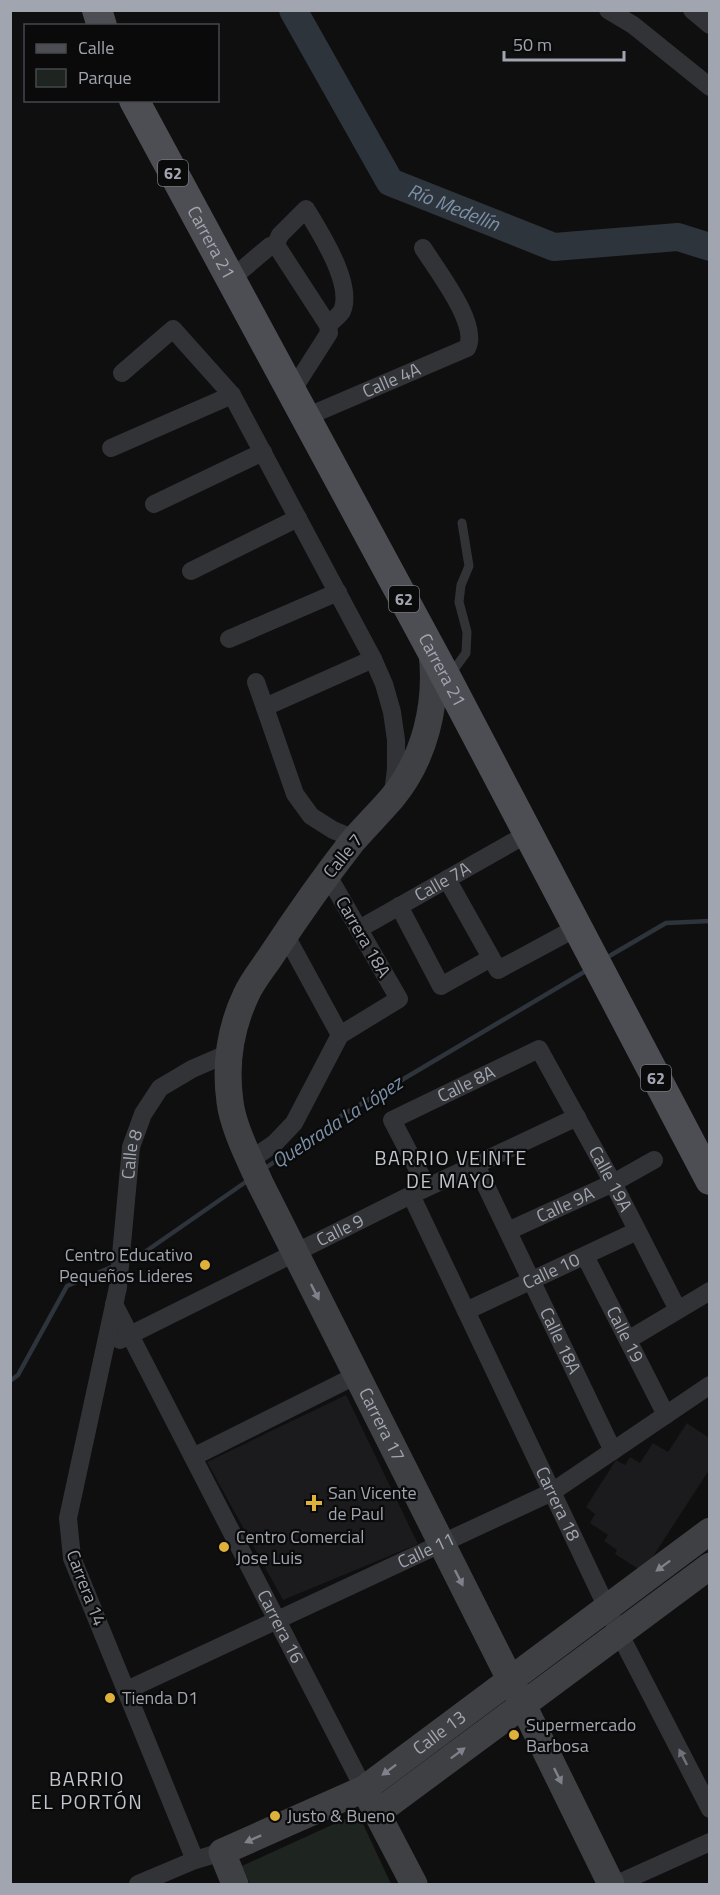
<svg xmlns="http://www.w3.org/2000/svg" width="720" height="1895" viewBox="0 0 720 1895" font-family="'Titillium Web',sans-serif">
<style>
.built{fill:#1b1b1d}
.park{fill:#1e241f}
.lines{fill:none;stroke-linecap:round;stroke-linejoin:round}
.stream{stroke:#2e343b;stroke-width:4.5}
.river{stroke:#2e343b;stroke-width:28}
.lane{stroke:#323337;stroke-width:9}
.street{stroke:#323337;stroke-width:18}
.secondary{stroke:#3f4044;stroke-width:27}
.primary{stroke:#4d4e53;stroke-width:30}
.oneway{fill:#7f828a}
.oneway2{fill:#6f7279}
.poi-dot{fill:#ddb13a;stroke:#0a0a0b;stroke-width:2}
.labels{text-anchor:middle;stroke-width:4.5;stroke-linejoin:round;paint-order:stroke}
.shield{fill:#0a0a0b;stroke:#74767e;stroke-width:1.5}
.shield-label{font-size:16px;font-weight:bold;fill:#a1a5af}
.street-label{font-size:18px;fill:#a1a5af;stroke:#0a0a0b}
.poi-label{font-size:18px;fill:#a1a5af;stroke:#0a0a0b;text-anchor:start}
.water-label{font-size:20px;font-style:italic;fill:#7b90a8;stroke:#0a0a0b}
.neighbourhood-label{font-size:20px;letter-spacing:1.5px;fill:#c2c4cc;stroke:#0a0a0b}
</style>
<rect width="100%" height="100%" fill="#0f0f10"/>
<path class="built" d="M346 1395 418 1544 283 1600 207 1462Z
M687 1423 709 1438V1470L643 1572 615 1554 617 1550 604 1541 608 1535 590 1523 595 1514 586 1507 616 1460 625 1465 630 1457 640 1463 653 1443 668 1452Z"/>
<path class="park" d="M358 1813 391 1884H250L242 1866Z"/>
<g class="lines">
<path class="stream" d="M606 958 666 923 710 921
M264 1169 341 1116 589 969
M124 1262 142 1254 250 1179
M10 1381 18 1375 67 1286 114 1266"/>
<path class="river" id="s1" d="M293 10 390 182 554 247 678 237 710 247"/>
<path class="lane" d="M450 675 466 653 467 632 459 602 461 585 469 566 462 523"/>
<g class="street">
<path d="M608 10 633 25 710 87"/>
<path d="M692 10 710 25"/>
<path d="M275 246 280 235 306 209C319 231 354 284 342 311 339 316 333 320 328 325"/>
<path d="M231 279 270 246H275L278 248 328 325 329 333 292 391"/>
<path d="M122 373 173 329 232 395 373 659 384 684 392 712 396 740V769L393 793"/>
<path id="s2" d="M306 417 467 348C480 325 436 269 423 248"/>
<path d="M111 448 232 395"/>
<path d="M154 504 263 452"/>
<path d="M191 571 298 518"/>
<path d="M229 639 338 592"/>
<path d="M256 682 295 794 311 816 333 830 355 839"/>
<path d="M265 707 373 659"/>
<path d="M447 879 498 970 576 928"/>
<path d="M399 906 441 986 491 958"/>
<path id="s3" d="M359 929 527 834"/>
<path d="M285 934 340 1035"/>
<path d="M249 1161 275 1143 294 1123 340 1035 399 999 327 874"/>
<path id="s4" d="M476 1165 613 1451"/>
<path id="s5" d="M427 1187 392 1120 539 1049 613 1183 678 1310"/>
<path id="s6" d="M411 1195 619 1633 710 1809"/>
<path id="s7" d="M508 1231 613 1183 654 1160"/>
<path id="s8" d="M585 1256 666 1415"/>
<path id="s9" d="M114 1304 364 1789"/>
<path id="s10" d="M466 1311 637 1231"/>
<path id="s11" d="M120 1340 411 1195 577 1117"/>
<path d="M628 1340 710 1291"/>
<path d="M193 1457 357 1375"/>
<path id="s12" d="M127 1690 552 1492 710 1385"/>
<path id="s13" d="M195 1860 72 1558 68 1518 118 1287 131 1147 143 1114 160 1088 192 1069 229 1053"/>
<path d="M138 1884 195 1860 222 1852"/>
<path d="M617 1884 710 1842"/>
</g>
<g class="secondary">
<path id="s14" d="M432 653C438 704 425 758 392 798 379 813 365 827 352 842 324 878 298 915 273 953 264 967 252 981 246 995 230 1029 225 1066 230 1102 233 1127 250 1160 260 1183L523 1705 611 1884"/>
<path d="M369 1798 414 1884"/>
<path d="M377 1813 710 1566"/>
<path id="s15" d="M235 1884 222 1852 364 1789 710 1531"/>
</g>
<g class="primary">
<path d="M97 10 102 26"/>
<path id="s16" d="M134 100 447 679 710 1180"/>
</g>
</g>
<defs><path id="oneway-solid" d="M-6-.8H1V-3.2L6.5 0L1 3.2V.8H-6Z" transform="scale(1.5)"/></defs>
<g class="oneway">
<use href="#oneway-solid" transform="translate(315 1292) rotate(63)"/>
<use href="#oneway-solid" transform="translate(663 1566) rotate(143)"/>
<use href="#oneway-solid" transform="translate(459 1578) rotate(63)"/>
<use href="#oneway-solid" transform="translate(458 1753) rotate(-37)"/>
<use href="#oneway-solid" transform="translate(389 1770) rotate(143)"/>
<use href="#oneway-solid" transform="translate(558 1776) rotate(64)"/>
<use href="#oneway-solid" transform="translate(253 1839) rotate(156)"/>
</g>
<use class="oneway2" href="#oneway-solid" transform="translate(683 1757) rotate(-117)"/>
<g class="poi-dot">
<circle cx="205" cy="1265" r="6"/>
<path d="M311 1494h6v6h6v6h-6v6h-6v-6h-6v-6h6z"/>
<circle cx="224" cy="1547" r="6"/>
<circle cx="110" cy="1698" r="6"/>
<circle cx="514" cy="1735" r="6"/>
<circle cx="275" cy="1816" r="6"/>
</g>
<g class="labels">
<g class="shield">
<rect x="158" y="160" width="30" height="26" rx="4.5"/>
<rect x="389" y="586" width="30" height="26" rx="4.5"/>
<rect x="641" y="1065" width="30" height="26" rx="4.5"/>
</g>
<g class="shield-label">
<text x="173" y="179">62</text>
<text x="404" y="605">62</text>
<text x="656" y="1084">62</text>
</g>
<g class="street-label">
<text dy="6" stroke="none"><textPath href="#s16" startOffset="162">Carrera 21</textPath></text>
<text dy="6" stroke="none"><textPath href="#s2" startOffset="93">Calle 4A</textPath></text>
<text dy="6" stroke="none"><textPath href="#s16" startOffset="648">Carrera 21</textPath></text>
<text transform="translate(343 856) rotate(-51)" y="6">Calle 7</text>
<text dy="6" stroke="none"><textPath href="#s3" startOffset="96">Calle 7A</textPath></text>
<text transform="translate(363 937) rotate(60)" y="6">Carrera 18A</text>
<text dy="6" stroke="none"><textPath href="#s5" startOffset="158">Calle 8A</textPath></text>
<text dy="6" stroke="none"><textPath href="#s13" startOffset="736">Calle 8</textPath></text>
<text dy="6" stroke="none"><textPath href="#s5" startOffset="387">Calle 19A</textPath></text>
<text dy="6" stroke="none"><textPath href="#s7" startOffset="63">Calle 9A</textPath></text>
<text dy="6" stroke="none"><textPath href="#s11" startOffset="246">Calle 9</textPath></text>
<text dy="6" stroke="none"><textPath href="#s10" startOffset="94">Calle 10</textPath></text>
<text dy="6" stroke="none"><textPath href="#s8" startOffset="88">Calle 19</textPath></text>
<text dy="6" stroke="none"><textPath href="#s4" startOffset="195">Calle 18A</textPath></text>
<text dy="6" stroke="none"><textPath href="#s14" startOffset="867">Carrera 17</textPath></text>
<text dy="6" stroke="none"><textPath href="#s6" startOffset="342">Carrera 18</textPath></text>
<text dy="6" stroke="none"><textPath href="#s12" startOffset="330">Calle 11</textPath></text>
<text transform="translate(86 1588) rotate(69)" y="6">Carrera 14</text>
<text dy="6" stroke="none"><textPath href="#s9" startOffset="363">Carrera 16</textPath></text>
<text dy="6" stroke="none"><textPath href="#s15" startOffset="284">Calle 13</textPath></text>
</g>
<g class="poi-label">
<text x="193" y="1261" text-anchor="end">Centro Educativo<tspan x="193" dy="21">Pequeños Lideres</tspan></text>
<text x="328" y="1499">San Vicente<tspan x="328" dy="21">de Paul</tspan></text>
<text x="236" y="1543">Centro Comercial<tspan x="236" dy="21">Jose Luis</tspan></text>
<text x="122" y="1704">Tienda D1</text>
<text x="526" y="1731">Supermercado<tspan x="526" dy="21">Barbosa</tspan></text>
<text x="287" y="1822">Justo &amp; Bueno</text>
</g>
<g class="water-label">
<text dy="7" stroke="none"><textPath href="#s1" startOffset="266">Río Medellín</textPath></text>
<text transform="translate(337 1122) rotate(-33)" y="7">Quebrada La López</text>
</g>
<g class="neighbourhood-label">
<text x="451" y="1165">BARRIO VEINTE<tspan x="451" dy="23">DE MAYO</tspan></text>
<text x="87" y="1786">BARRIO<tspan x="87" dy="23">EL PORTÓN</tspan></text>
</g>
</g>
<rect width="720" height="1895" fill="none" stroke="#a1a5af" stroke-width="24"/>
<rect x="24" y="24" width="195" height="78" fill="#0a0a0b" stroke="#46484d" stroke-width="1.5"/>
<rect x="36" y="44" width="30" height="9" fill="#4d4e53" stroke="#46484d" stroke-width="1.5"/>
<text x="78" y="54" font-size="18" fill="#a1a5af">Calle</text>
<rect x="36" y="69" width="30" height="18" fill="#1e241f" stroke="#46484d" stroke-width="1.5"/>
<text x="78" y="84" font-size="18" fill="#a1a5af">Parque</text>
<path d="M504 51v9h120v-9" fill="none" stroke="#a1a5af" stroke-width="3"/>
<text x="513" y="51" font-size="18" fill="#a1a5af" stroke="#0a0a0b" stroke-width="4.5" paint-order="stroke">50 m</text>
</svg>
